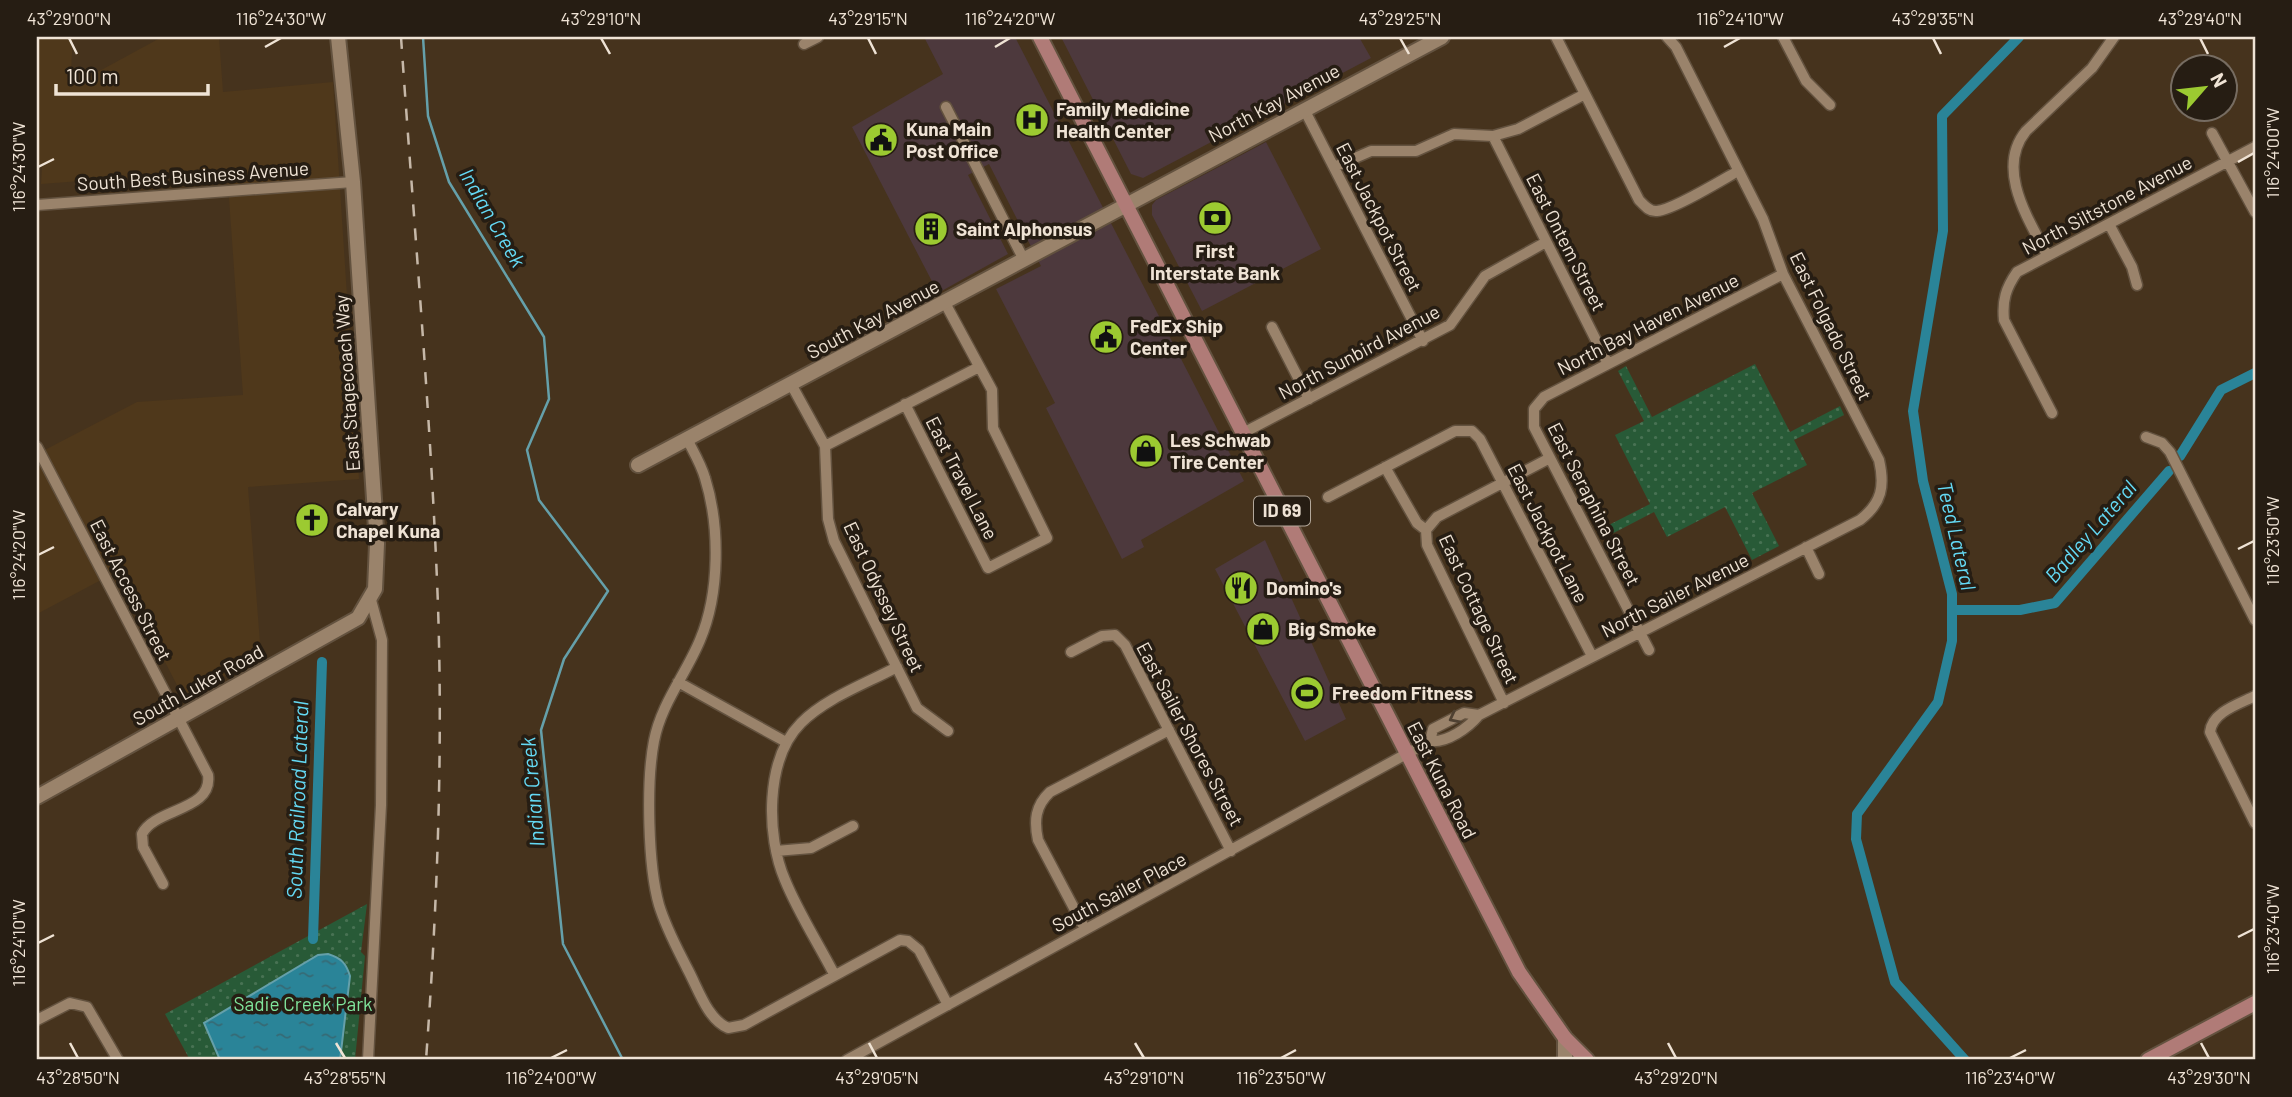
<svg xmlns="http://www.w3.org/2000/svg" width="2292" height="1097" viewBox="0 0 2292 1097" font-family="Barlow,sans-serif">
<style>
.commercial{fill:#4d393d}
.built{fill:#4f381b}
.park{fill:url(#park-dots)}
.water{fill:url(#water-ripples);stroke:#65a0aa;stroke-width:2}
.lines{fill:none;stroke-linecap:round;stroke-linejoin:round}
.stream{stroke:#65a0aa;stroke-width:2.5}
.canal{stroke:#2a8498;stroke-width:10}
.street-casing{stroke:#63523f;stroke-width:13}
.secondary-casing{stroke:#63523f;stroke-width:18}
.primary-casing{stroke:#63523f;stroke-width:18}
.street{stroke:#9a836b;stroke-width:10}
.secondary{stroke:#9a836b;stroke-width:14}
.primary{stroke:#b07b77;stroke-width:14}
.rail{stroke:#c6b8a8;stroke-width:2.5;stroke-dasharray:12 12;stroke-linecap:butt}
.oneway{stroke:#4f4132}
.ticks{fill:none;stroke:#efe3d5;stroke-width:2.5}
.labels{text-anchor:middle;stroke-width:7;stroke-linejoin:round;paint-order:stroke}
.shield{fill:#261d13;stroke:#b3a89b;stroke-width:2}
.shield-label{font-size:18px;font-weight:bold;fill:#efe3d5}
.street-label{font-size:19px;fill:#efe3d5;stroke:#261d13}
.poi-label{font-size:19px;font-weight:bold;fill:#efe3d5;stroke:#261d13;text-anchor:start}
.park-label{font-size:19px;fill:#80e59c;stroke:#261d13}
.water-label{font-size:21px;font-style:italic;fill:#64d9f4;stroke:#261d13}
.neatline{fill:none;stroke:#efe3d5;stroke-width:2.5}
.ticks-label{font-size:18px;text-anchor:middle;fill:#efe3d5}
</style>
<defs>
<pattern id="park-dots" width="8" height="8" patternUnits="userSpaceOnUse" patternTransform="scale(1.75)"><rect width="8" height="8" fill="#285a37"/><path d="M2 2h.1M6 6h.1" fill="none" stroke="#487253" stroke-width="1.8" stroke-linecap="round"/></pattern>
<pattern id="water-ripples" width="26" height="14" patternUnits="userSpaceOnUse" patternTransform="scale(1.75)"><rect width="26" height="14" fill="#2a8498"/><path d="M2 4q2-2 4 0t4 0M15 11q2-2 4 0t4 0" fill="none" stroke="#366a75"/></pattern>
</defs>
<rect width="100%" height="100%" fill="#46331d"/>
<path class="commercial" d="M924 37H1015L1244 481 1141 540 1144 547 1122 559 1046 408 1055 403 996 289 1041 266 989 164 968 175 1008 254 938 293 852 127 943 74Z
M1061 37H1359L1371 58 1143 178 1131 174Z
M1266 142 1321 249 1202 311 1152 215V205L1156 200Z
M1265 540 1346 719 1305 741 1215 569Z"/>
<path class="built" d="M37 37H73L70 87 162 37H219L223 92 333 82 359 479 248 487 261 656 193 694 179 689 118 571 37 614V454L137 402 243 395 227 170 41 184 42 167 37 169Z"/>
<path class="park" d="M1755 364 1790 432 1840 406 1844 415 1794 440 1807 465 1752 493 1779 546 1752 560 1725 507 1667 537 1654 512 1604 538 1599 530 1650 504 1615 435 1644 421 1618 371 1626 366 1652 417Z
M367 904 361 952 365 956 355 1060H190L165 1014Z"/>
<path class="water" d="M328 954C341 958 346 963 350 976L340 1060H220L204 1023 318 955Z"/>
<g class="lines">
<path class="stream" d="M423 37 428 116 449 182 544 337 549 399 527 450 539 500 608 591 564 659 541 730 563 944 623 1060"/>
<path class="canal" d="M2180 456 2221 390 2255 373
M1952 610H2020L2055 603 2169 471
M313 939 322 662
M1965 1060 1895 982 1856 839 1857 814 1938 702 1952 641V594L1923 481 1913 411 1943 231 1942 116 2019 37"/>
<g class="street-casing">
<path id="street" d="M1556 37 1639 200C1644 205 1649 212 1657 211 1673 210 1722 180 1738 171
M1783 37 1806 81 1830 105
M804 44 818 37
M946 107 1024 260
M1304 109 1423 341
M2212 133 2255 212
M1493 136 1608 364
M1334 167 1371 151H1416L1454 134 1493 136 1518 129 1585 94
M37 205 353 182
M2109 224 2132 267 2137 285
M2047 255C2029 220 1995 169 2026 131L2092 68 2114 37
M1272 327 1309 399
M791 384 825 446 828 519 834 541 917 708 948 731
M905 404 988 568 1047 538 993 428 992 390 945 303
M2052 413 2004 320C2002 300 2006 288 2017 272L2255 147
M1243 433 1450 325 1485 276 1546 242
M2146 437 2162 443 2170 452 2255 620
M687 439C693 451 701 464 705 478 720 526 720 593 700 640 686 674 661 704 654 741 646 782 648 866 659 905 666 928 677 948 687 968 698 988 707 1019 728 1028L744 1025 900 940 908 941 919 950 948 1005
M825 446 979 367
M37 447 208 775C213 811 155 808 142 834L143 847 163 884
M1385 467 1417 523 1426 530
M1328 497 1455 431H1472L1480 439 1592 656
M1806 547 1819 574
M1649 650 1534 427V409L1544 397 1783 274
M1071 652 1102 636 1115 635 1125 645 1231 851
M678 682 786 742
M2255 696C2239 704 2212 712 2210 732L2255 823
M1504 703 1427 545 1426 530 1437 517 1550 458
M1479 715 1860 520C1882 503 1885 486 1879 460L1783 274 1763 219 1676 47 1667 37
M776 851 811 848 853 826
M1085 929 1038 840C1034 821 1035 806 1050 792L1169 730
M834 974C818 943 798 912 785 880 766 836 765 759 801 723 826 698 865 684 897 667
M37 1020 70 1003 87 1007 118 1060
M368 1060 381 805 382 640 371 600
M847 1060 1430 741C1447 743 1468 728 1479 715L1464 713 1433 729 1430 741"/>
</g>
<g class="secondary-casing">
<path id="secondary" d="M638 465 1442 37
M37 797 358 618 375 589 377 544 353 182 338 37
M1565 1038V1060"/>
</g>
<g class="primary-casing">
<path id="primary" d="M1040 37 1519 972 1565 1038 1587 1060
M2148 1060 2255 1003"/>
</g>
<use href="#street" class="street"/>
<use href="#secondary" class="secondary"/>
<use href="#primary" class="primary"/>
<path class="rail" d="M401 37C414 226 431 416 438 606 443 758 437 909 426 1060"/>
</g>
<defs><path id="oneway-chevron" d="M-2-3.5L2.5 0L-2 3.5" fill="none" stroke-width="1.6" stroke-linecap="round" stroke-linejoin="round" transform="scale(1.75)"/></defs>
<use class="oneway" href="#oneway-chevron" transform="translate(1454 718) rotate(153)"/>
<path class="ticks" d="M69 38 77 54M601 38 610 54M868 38 876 54M1400 38 1409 54M1933 38 1941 54M2200 38 2208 54M265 47 281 38M995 47 1010 38M1724 47 1740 38M2238 162 2254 153M38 167 54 159M2238 549 2254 541M38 555 54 547M2238 937 2254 929M38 943 54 935M70 1043 78 1058M336 1043 345 1058M869 1043 877 1058M1135 1043 1144 1058M1668 1043 1676 1058M2201 1043 2209 1058M551 1058 567 1050M1281 1058 1296 1050M2010 1058 2026 1050"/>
<defs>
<g id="hospital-disc" transform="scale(1.75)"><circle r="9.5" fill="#9cca31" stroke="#261d13"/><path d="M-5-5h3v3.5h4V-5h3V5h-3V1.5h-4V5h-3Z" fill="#111"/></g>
<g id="civic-disc" transform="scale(1.75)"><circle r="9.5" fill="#9cca31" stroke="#261d13"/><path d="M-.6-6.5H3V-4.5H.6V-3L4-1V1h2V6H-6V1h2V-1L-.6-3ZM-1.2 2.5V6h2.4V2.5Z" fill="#111"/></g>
<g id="bank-disc" transform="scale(1.75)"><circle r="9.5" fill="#9cca31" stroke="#261d13"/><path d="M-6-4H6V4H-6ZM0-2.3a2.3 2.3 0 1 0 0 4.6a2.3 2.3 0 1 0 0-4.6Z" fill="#111"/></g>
<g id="building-disc" transform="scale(1.75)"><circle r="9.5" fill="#9cca31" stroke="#261d13"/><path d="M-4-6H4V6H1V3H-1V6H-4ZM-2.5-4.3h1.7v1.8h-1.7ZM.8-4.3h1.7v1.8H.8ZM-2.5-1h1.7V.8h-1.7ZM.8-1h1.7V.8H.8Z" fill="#111"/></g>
<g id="shop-disc" transform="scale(1.75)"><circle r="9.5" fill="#9cca31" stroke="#261d13"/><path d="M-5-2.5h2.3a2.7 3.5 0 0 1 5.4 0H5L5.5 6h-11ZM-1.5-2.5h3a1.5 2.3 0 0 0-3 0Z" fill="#111"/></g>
<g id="church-disc" transform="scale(1.75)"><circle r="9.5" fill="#9cca31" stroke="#261d13"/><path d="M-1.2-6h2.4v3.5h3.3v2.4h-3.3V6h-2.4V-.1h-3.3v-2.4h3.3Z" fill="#111"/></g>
<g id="restaurant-disc" transform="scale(1.75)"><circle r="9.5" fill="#9cca31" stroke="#261d13"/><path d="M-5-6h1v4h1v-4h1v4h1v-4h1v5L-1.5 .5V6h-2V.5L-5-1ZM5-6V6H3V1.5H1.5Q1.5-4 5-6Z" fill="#111"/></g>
<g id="stadium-disc" transform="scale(1.75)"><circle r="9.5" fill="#9cca31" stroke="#261d13"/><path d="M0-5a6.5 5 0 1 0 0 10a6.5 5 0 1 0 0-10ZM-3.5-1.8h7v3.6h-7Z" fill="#111"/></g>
</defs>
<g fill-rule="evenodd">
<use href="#hospital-disc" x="1032" y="120"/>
<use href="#civic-disc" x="881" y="140"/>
<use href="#bank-disc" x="1215" y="218"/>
<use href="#building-disc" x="931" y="229"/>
<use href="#civic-disc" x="1106" y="337"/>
<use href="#shop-disc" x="1146" y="451"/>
<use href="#church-disc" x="312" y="520"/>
<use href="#restaurant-disc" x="1241" y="588"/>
<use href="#shop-disc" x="1263" y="629"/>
<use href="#stadium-disc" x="1307" y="693"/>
</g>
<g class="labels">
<rect class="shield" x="1254" y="496.5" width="56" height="29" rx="5"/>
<g class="shield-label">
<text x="1282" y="517">ID 69</text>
</g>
<g class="street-label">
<text transform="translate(1274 103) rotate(-28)" y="7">North Kay Avenue</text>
<text transform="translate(193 176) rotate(-4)" y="7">South Best Business Avenue</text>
<text transform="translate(2107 205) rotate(-28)" y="7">North Siltstone Avenue</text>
<text transform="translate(1379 217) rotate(63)" y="7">East Jackpot Street</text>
<text transform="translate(1566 242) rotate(63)" y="7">East Ontem Street</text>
<text transform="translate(873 319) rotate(-28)" y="7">South Kay Avenue</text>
<text transform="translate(1648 324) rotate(-27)" y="7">North Bay Haven Avenue</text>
<text transform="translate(1831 326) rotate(64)" y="7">East Folgado Street</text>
<text transform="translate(1359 352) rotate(-28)" y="7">North Sunbird Avenue</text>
<text transform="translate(347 383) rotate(-94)" y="7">East Stagecoach Way</text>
<text transform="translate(962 478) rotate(63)" y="7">East Travel Lane</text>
<text transform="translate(1594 504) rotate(63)" y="7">East Seraphina Street</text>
<text transform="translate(1548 533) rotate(63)" y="7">East Jackpot Lane</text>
<text transform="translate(131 590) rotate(63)" y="7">East Access Street</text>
<text transform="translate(1675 595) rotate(-27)" y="7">North Sailer Avenue</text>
<text transform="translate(884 597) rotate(65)" y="7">East Odyssey Street</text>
<text transform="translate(1479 609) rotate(65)" y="7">East Cottage Street</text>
<text transform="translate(198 685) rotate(-29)" y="7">South Luker Road</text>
<text transform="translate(1190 734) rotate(62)" y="7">East Sailer Shores Street</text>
<text transform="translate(1442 780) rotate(63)" y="7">East Kuna Road</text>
<text transform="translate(1119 892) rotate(-28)" y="7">South Sailer Place</text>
</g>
<g class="poi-label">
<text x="1056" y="116">Family Medicine<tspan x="1056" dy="22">Health Center</tspan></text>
<text x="906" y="136">Kuna Main<tspan x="906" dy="22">Post Office</tspan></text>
<text x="956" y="236">Saint Alphonsus</text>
<text x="1215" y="258" text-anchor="middle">First<tspan x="1215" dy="22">Interstate Bank</tspan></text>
<text x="1130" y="333">FedEx Ship<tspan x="1130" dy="22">Center</tspan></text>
<text x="1170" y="447">Les Schwab<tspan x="1170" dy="22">Tire Center</tspan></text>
<text x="336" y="516">Calvary<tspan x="336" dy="22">Chapel Kuna</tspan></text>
<text x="1266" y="595">Domino's</text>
<text x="1288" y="636">Big Smoke</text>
<text x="1332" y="700">Freedom Fitness</text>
</g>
<g class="park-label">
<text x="303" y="1011">Sadie Creek Park</text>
</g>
<g class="water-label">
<text transform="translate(492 218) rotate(60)" y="7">Indian Creek</text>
<text transform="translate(2091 532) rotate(-49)" y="7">Badley Lateral</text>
<text transform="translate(1956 536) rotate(77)" y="7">Teed Lateral</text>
<text transform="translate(533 792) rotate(-95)" y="7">Indian Creek</text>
<text transform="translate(298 800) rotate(-88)" y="7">South Railroad Lateral</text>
</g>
</g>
<rect width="2292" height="1097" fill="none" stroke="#261d13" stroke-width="77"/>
<g transform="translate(2204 88) rotate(62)"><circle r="33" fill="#261d13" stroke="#766c61" stroke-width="2"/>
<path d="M0-5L12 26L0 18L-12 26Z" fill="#9cca31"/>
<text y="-10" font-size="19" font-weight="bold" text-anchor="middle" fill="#efe3d5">N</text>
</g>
<path d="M56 84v10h152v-10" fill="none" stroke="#efe3d5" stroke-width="3.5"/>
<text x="66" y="84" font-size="21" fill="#efe3d5" stroke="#261d13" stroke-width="5" paint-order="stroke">100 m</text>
<rect x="38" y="38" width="2216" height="1020" class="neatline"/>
<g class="ticks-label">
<text x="69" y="25">43°29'00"N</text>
<text x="281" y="25">116°24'30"W</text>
<text x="601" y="25">43°29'10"N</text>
<text x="868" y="25">43°29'15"N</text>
<text x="1010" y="25">116°24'20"W</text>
<text x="1400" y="25">43°29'25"N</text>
<text x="1740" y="25">116°24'10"W</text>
<text x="1933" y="25">43°29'35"N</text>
<text x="2200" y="25">43°29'40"N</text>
<text transform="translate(2273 153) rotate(-90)" y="6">116°24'00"W</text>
<text transform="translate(19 167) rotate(-90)" y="6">116°24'30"W</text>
<text transform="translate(2273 541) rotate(-90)" y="6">116°23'50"W</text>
<text transform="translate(19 555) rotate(-90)" y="6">116°24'20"W</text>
<text transform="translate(2273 929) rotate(-90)" y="6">116°23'40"W</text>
<text transform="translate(19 943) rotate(-90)" y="6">116°24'10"W</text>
<text x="78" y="1084">43°28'50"N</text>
<text x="345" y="1084">43°28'55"N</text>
<text x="551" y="1084">116°24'00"W</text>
<text x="877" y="1084">43°29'05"N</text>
<text x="1144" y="1084">43°29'10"N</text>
<text x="1281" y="1084">116°23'50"W</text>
<text x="1676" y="1084">43°29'20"N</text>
<text x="2010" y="1084">116°23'40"W</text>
<text x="2209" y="1084">43°29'30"N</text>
</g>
</svg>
